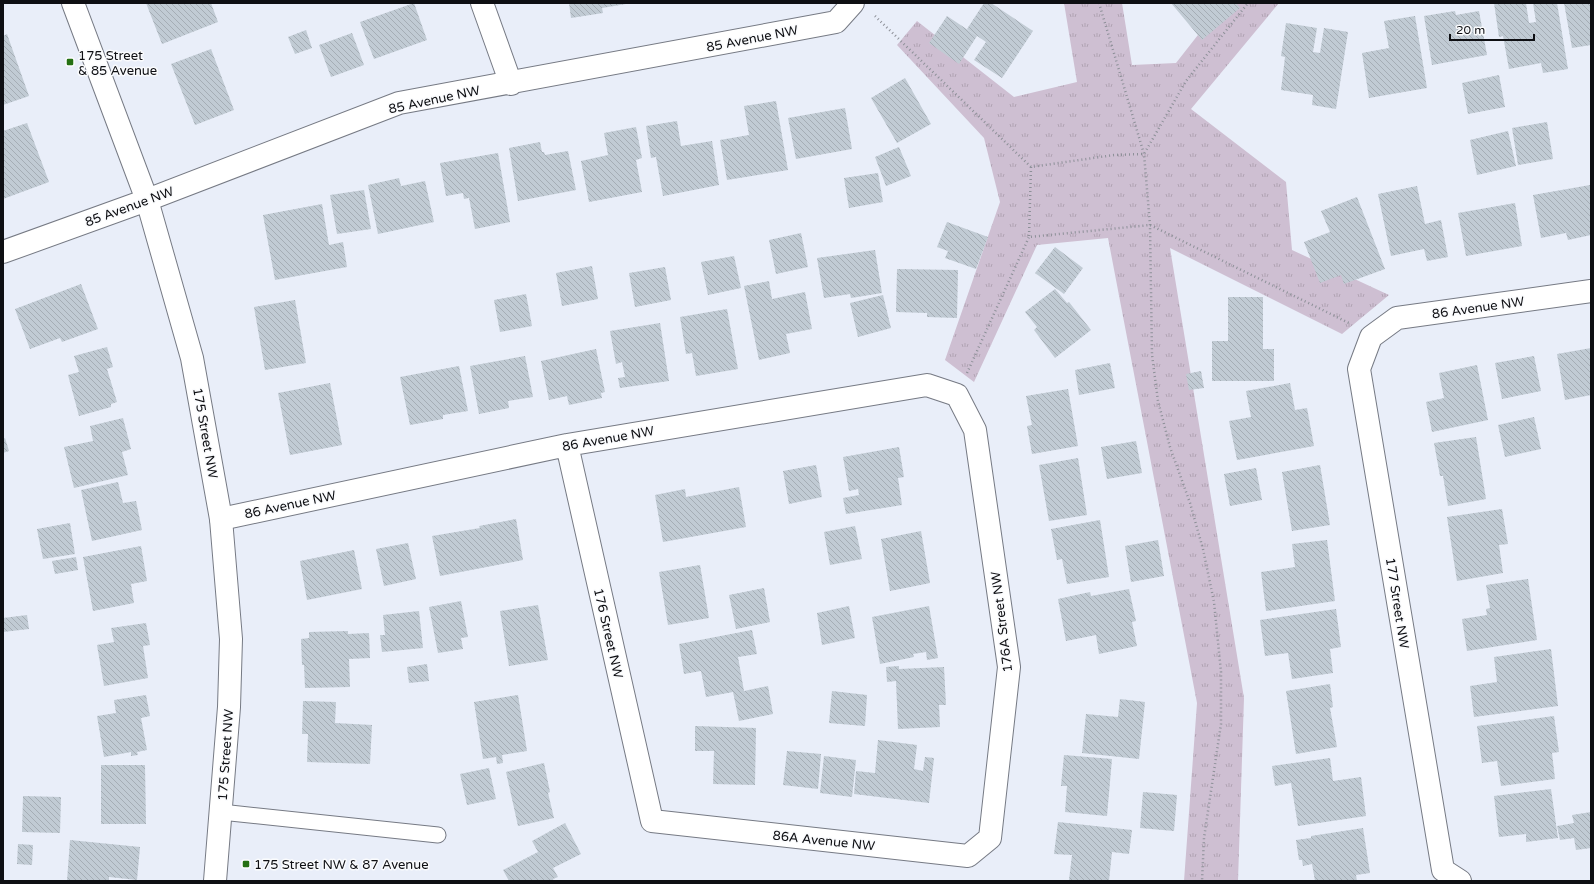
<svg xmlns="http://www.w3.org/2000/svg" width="1594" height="884" viewBox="0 0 1594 884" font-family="'Varela Round',sans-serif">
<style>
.park{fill:url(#park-tufts)}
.building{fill:url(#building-back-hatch)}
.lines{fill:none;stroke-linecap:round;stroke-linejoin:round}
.service-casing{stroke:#767a84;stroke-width:17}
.minor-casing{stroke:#767a84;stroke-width:24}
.tertiary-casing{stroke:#767a84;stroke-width:24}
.path{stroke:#8d9098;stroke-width:2.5;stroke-dasharray:1 3;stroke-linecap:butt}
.service{stroke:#fff;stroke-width:15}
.minor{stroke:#fff;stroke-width:22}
.tertiary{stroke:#fff;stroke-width:22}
.poi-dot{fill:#257013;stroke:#fafbfd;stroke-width:1.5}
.labels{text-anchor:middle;stroke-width:3;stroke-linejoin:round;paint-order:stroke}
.street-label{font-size:13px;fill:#0e0f13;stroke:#fafbfd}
.poi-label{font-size:13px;fill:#0e0f13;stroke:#fafbfd;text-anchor:start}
</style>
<defs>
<pattern id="park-tufts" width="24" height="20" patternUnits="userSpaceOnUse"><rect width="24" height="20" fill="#cebfd2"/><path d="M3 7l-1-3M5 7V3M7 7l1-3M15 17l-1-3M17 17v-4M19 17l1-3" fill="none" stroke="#b0a3b3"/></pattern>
<pattern id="building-back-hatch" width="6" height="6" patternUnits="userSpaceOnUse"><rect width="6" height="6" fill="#c1cbd4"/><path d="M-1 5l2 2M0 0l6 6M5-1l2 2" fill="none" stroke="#a5adb5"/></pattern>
</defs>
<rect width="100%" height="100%" fill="#e9eef9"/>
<path class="park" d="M1064 3H1122L1132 65 1176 63 1223 3H1279L1191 109 1286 182 1292 250 1389 295 1342 334 1170 248 1244 698 1238 881H1184L1197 703 1108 238 1037 245 974 382 945 360 1000 202 984 138 897 45 917 21 1014 97 1077 82Z"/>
<path class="building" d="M146 3H211L218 22 162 44Z
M414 3 427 40 374 59 360 22Z
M569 3H626V4L602 8 603 13 571 18Z
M984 3H991L1033 31 1002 78 974 60 986 42 967 29Z
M1171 3H1236L1240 8 1202 40Z
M1494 3H1526L1529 23 1536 22 1533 3H1557L1568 69 1543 73 1541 63 1509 69 1503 36 1499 37Z
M1564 3H1591V45L1572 48Z
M1455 11 1456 15 1479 11 1487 55 1432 65 1424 16Z
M947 16 977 36 959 64 929 43Z
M1415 16 1427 88 1369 98 1362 53 1389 48 1384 21Z
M1286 23 1317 28 1313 52 1320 53 1324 28 1348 32 1336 109 1312 105 1313 95 1281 90 1285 57 1281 56Z
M306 30 312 48 295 54 288 37Z
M352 33 364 65 331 77 319 45Z
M7 34 29 96 3 105V36Z
M211 49 234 110 195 125 171 64Z
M1499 75 1505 107 1468 114 1462 83Z
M905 78 931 124 897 143 871 98Z
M776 101 788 170 727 180 720 140 749 135 744 106Z
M845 108 852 149 796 159 788 118Z
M677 121 681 146 712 141 719 185 663 196 656 157 651 158 646 126Z
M1547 122 1553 159 1518 165 1512 128Z
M27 123 49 182 3 199V131Z
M636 127 642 158 636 160 642 192 589 202 581 161 608 155 604 133Z
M1508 131 1516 166 1477 175 1470 140Z
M540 142 542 152H544L545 155 568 151 576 190 518 201 509 148Z
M899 147 911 176 886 186 875 157Z
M498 153 510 222 475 229 469 198 464 199 463 193 446 196 440 163Z
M878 173 883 202 849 208 844 178Z
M399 178 401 186 425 181 434 222 378 234 368 185Z
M1590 185 1591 192V235L1568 240 1566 233 1541 238 1533 195Z
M1417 186 1425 224 1441 220 1448 257 1427 261 1424 249 1391 256 1378 194Z
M364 190 371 229 337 234 330 195Z
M1357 197 1385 269 1344 284 1341 275 1320 283 1304 242 1330 232 1321 211Z
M1515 203 1522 246 1466 256 1458 213Z
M322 204 329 245 343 242 347 267 275 280 263 215Z
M947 222 988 237 976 269 945 258 948 251 937 247Z
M801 233 808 267 776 274 769 240Z
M1055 247 1083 268 1064 294 1035 273Z
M875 250 882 293 851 298 850 294 824 298 817 258Z
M734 256 741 288 708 295 701 262Z
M592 266 598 299 562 306 556 273Z
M665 267 671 300 635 307 629 273Z
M897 269 958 270 957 318 927 317V313L896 312Z
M769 281 772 299 805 292 812 329 786 334 790 353 759 360 744 286Z
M81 284 98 329 62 342 60 338 30 349 15 309Z
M1055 289 1067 303 1069 302 1091 330 1055 358 1034 330 1037 327 1025 312Z
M526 294 532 326 500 332 494 300Z
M883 295 891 328 858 337 850 303Z
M1228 297H1263V349H1274V381H1212V341H1228Z
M295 300 306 363 265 370 254 307Z
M727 309 738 369 696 376 692 353 686 354 680 317Z
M660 323 669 381 620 388 618 378 625 377 622 362 616 364 610 331Z
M107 347 113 367 107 369 117 402 111 404V407L79 416 68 375 79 372 74 356Z
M1591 348V395L1565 400 1557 354Z
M596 349 605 392 601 393 602 398 569 405 567 396 549 400 541 361Z
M525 356 533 397 508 401 509 408 479 414 470 366Z
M1534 356 1541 391 1502 399 1495 363Z
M1110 363 1115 388 1079 395 1075 370Z
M1477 365 1488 420 1432 432 1426 402 1444 398 1439 373Z
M459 366 468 411 443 415V419L410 425 400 377Z
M1201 371 1204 388 1189 390 1186 374Z
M330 383 342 445 290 455 278 393Z
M1290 383 1295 410 1307 408 1314 446 1237 460 1229 421 1251 417 1246 391Z
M1068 389 1078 446 1032 454 1027 426 1032 425 1026 396Z
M1534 417 1541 449 1505 457 1498 425Z
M123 418 131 449 122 452 128 475 74 488 64 447 93 441 90 426Z
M1476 437 1486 499 1448 506 1443 476H1440L1434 443Z
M5 438 9 451 3 453V439Z
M1136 441 1142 473 1107 479 1101 447Z
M899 447 904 477 898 478 902 505 846 514 843 498 859 495 858 489 849 491 843 457Z
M1078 458 1087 515 1049 521 1039 465Z
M816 465 822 497 789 504 783 471Z
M1320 465 1330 525 1292 531 1282 472Z
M1256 468 1262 500 1230 506 1224 474Z
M118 482 123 503 136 501 142 530 92 541 81 490Z
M739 487 746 527 663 542 655 495 685 489 686 497Z
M1502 509 1508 544 1499 545 1503 573 1457 581 1447 517Z
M516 519 523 560 440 576 432 536 480 528 479 526Z
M1100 520 1109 577 1067 584 1062 559 1057 560 1051 529Z
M70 523 75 554 43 559 37 529Z
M855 526 862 559 830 565 824 532Z
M921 531 930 583 890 591 881 539Z
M1158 540 1164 576 1131 582 1125 546Z
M1327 540 1335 601 1266 611 1261 572 1295 567 1292 544Z
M408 543 416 579 384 586 376 549Z
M141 546 147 581 131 584 134 603 93 611 83 557Z
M354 550 362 589 307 600 300 561Z
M76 557 78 570 55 574 52 561Z
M700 565 709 618 668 625 659 572Z
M1528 579 1537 640 1467 651 1462 619 1487 615 1486 609 1490 608 1486 585Z
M764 588 770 622 736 629 729 595Z
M1129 589 1136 621 1132 622 1137 646 1099 654 1096 635 1066 641 1058 599 1090 592 1091 596Z
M461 601 468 637 461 638 463 649 438 653 429 607Z
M538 605 548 660 509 666 500 611Z
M849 606 855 638 822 645 817 613Z
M929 606 938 658 927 660 926 652 913 654 914 657 880 664 872 617Z
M1336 609 1341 647 1330 649 1333 673 1292 679 1288 653 1265 656 1260 620Z
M419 611 423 648 382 652 380 635H385L383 615Z
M27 615 29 629 3 632V618Z
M146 623 150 645 143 646 148 678 104 686 97 645 114 642 111 628Z
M752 630 757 654 738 657 744 691 768 686 773 714 739 721 733 692 706 697 701 671 684 674 679 644Z
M348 631V634L369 633 370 658 349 659 350 687 305 688 304 665H302L301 639 309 638V632Z
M1551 649 1558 706 1474 717 1470 686 1497 682 1494 657Z
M427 664 429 681 409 683 407 667Z
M899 666V669L944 667 946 705H939L940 727 898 729 896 681 887 682 886 667Z
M1330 684 1333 707 1330 708 1337 747 1296 754 1286 691Z
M832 691 867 695 865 726 829 723Z
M146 695 150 716 141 718 147 750 137 752 138 755 131 756V752L104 757 97 716 116 713 114 700Z
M518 695 527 751 502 755 503 763 497 764 496 757 483 759 474 702Z
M1120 699 1145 702 1139 759 1082 753 1086 714 1118 717Z
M303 701 336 702 335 723 372 725 370 764 307 762 308 734H302Z
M1554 716 1559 752 1552 753 1555 779 1501 786 1497 761 1482 763 1477 726Z
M695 726 756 728 755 785 713 784 714 751H695Z
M878 740 917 745 914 769 923 771 925 757 934 758 929 803 854 794 856 771 875 773Z
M787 751 821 754 818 789 783 785Z
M1064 755 1112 759 1107 816 1065 812 1067 786H1061Z
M824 756 856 760 852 797 820 793Z
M1330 758 1333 781 1361 777 1366 816 1298 826 1291 783 1275 786 1272 766Z
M544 763 550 792 548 793 554 818 518 826 506 772Z
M101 765H145L146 824H101Z
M489 768 496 799 467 805 460 774Z
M1551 789 1558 838 1526 842V834L1499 837 1494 796Z
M1143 792 1177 795 1174 831 1140 828Z
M23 796 61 797 60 833 22 832Z
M1591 812V848L1576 850 1574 838 1560 840 1557 826 1574 823 1572 815Z
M1058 822 1132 830 1129 854 1112 852 1109 881 1069 880 1072 855 1054 854Z
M565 823 581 854 553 868 558 877 553 879 554 881H509L503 870 538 852 532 841Z
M1363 828 1370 873 1356 875 1357 881H1315L1312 864 1303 866 1302 860H1299L1296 840 1311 838V836Z
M70 840 140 847 137 880 109 877V881H67Z
M18 844 33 845 32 865 17 864Z"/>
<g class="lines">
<g class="service-casing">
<path id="service" d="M221 812 438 835"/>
</g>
<g class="minor-casing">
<path id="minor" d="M482 3 511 84
M3 252 147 200 399 103 836 22 853 3
M221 519 567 445 927 385 957 395 975 430 1009 667 990 838 968 856 652 821 567 445
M1460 881 1443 870 1359 369 1371 337 1397 318 1591 291"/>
</g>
<g class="tertiary-casing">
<path id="tertiary" d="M73 3 147 200 192 358 221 519 231 639 229 707 215 881"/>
</g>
<path class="path" d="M1099 3 1144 154 1150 225 1152 355 1158 401 1170 447 1190 503 1203 549 1214 602 1221 672V724L1204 838 1202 881
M875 16 1031 167 1114 155 1144 154 1186 81 1248 3
M1031 167 1029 237 1150 225 1351 324
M967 373 1029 237"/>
<use href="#service" class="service"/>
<use href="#minor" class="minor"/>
<use href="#tertiary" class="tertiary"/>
</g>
<g class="poi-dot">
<rect x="66" y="58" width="8" height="8" rx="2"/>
<rect x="242" y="860" width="8" height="8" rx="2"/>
</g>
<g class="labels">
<g class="street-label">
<text transform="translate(752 38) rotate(-11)" y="5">85 Avenue NW</text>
<text transform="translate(434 99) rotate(-12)" y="5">85 Avenue NW</text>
<text transform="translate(129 206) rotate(-20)" y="5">85 Avenue NW</text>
<text transform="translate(1478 307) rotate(-8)" y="5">86 Avenue NW</text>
<text transform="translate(206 433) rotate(80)" y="5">175 Street NW</text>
<text transform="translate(608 438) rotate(-10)" y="5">86 Avenue NW</text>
<text transform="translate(290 504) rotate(-12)" y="5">86 Avenue NW</text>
<text transform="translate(1398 603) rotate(81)" y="5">177 Street NW</text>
<text transform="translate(1001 622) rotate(-97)" y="5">176A Street NW</text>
<text transform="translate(609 633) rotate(77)" y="5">176 Street NW</text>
<text transform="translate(225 755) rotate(-86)" y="5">175 Street NW</text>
<text transform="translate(824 840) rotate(6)" y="5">86A Avenue NW</text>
</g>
<g class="poi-label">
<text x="78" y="60">175 Street<tspan x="78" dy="15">&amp; 85 Avenue</tspan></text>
<text x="254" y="869">175 Street NW &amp; 87 Avenue</text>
</g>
</g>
<rect width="1594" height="884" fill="none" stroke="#0e0f13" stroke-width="8"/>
<path d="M1450 34v6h84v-6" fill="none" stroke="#0e0f13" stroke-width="2"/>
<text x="1456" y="34" font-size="12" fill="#0e0f13" stroke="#fafbfd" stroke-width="3" paint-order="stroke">20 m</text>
</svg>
